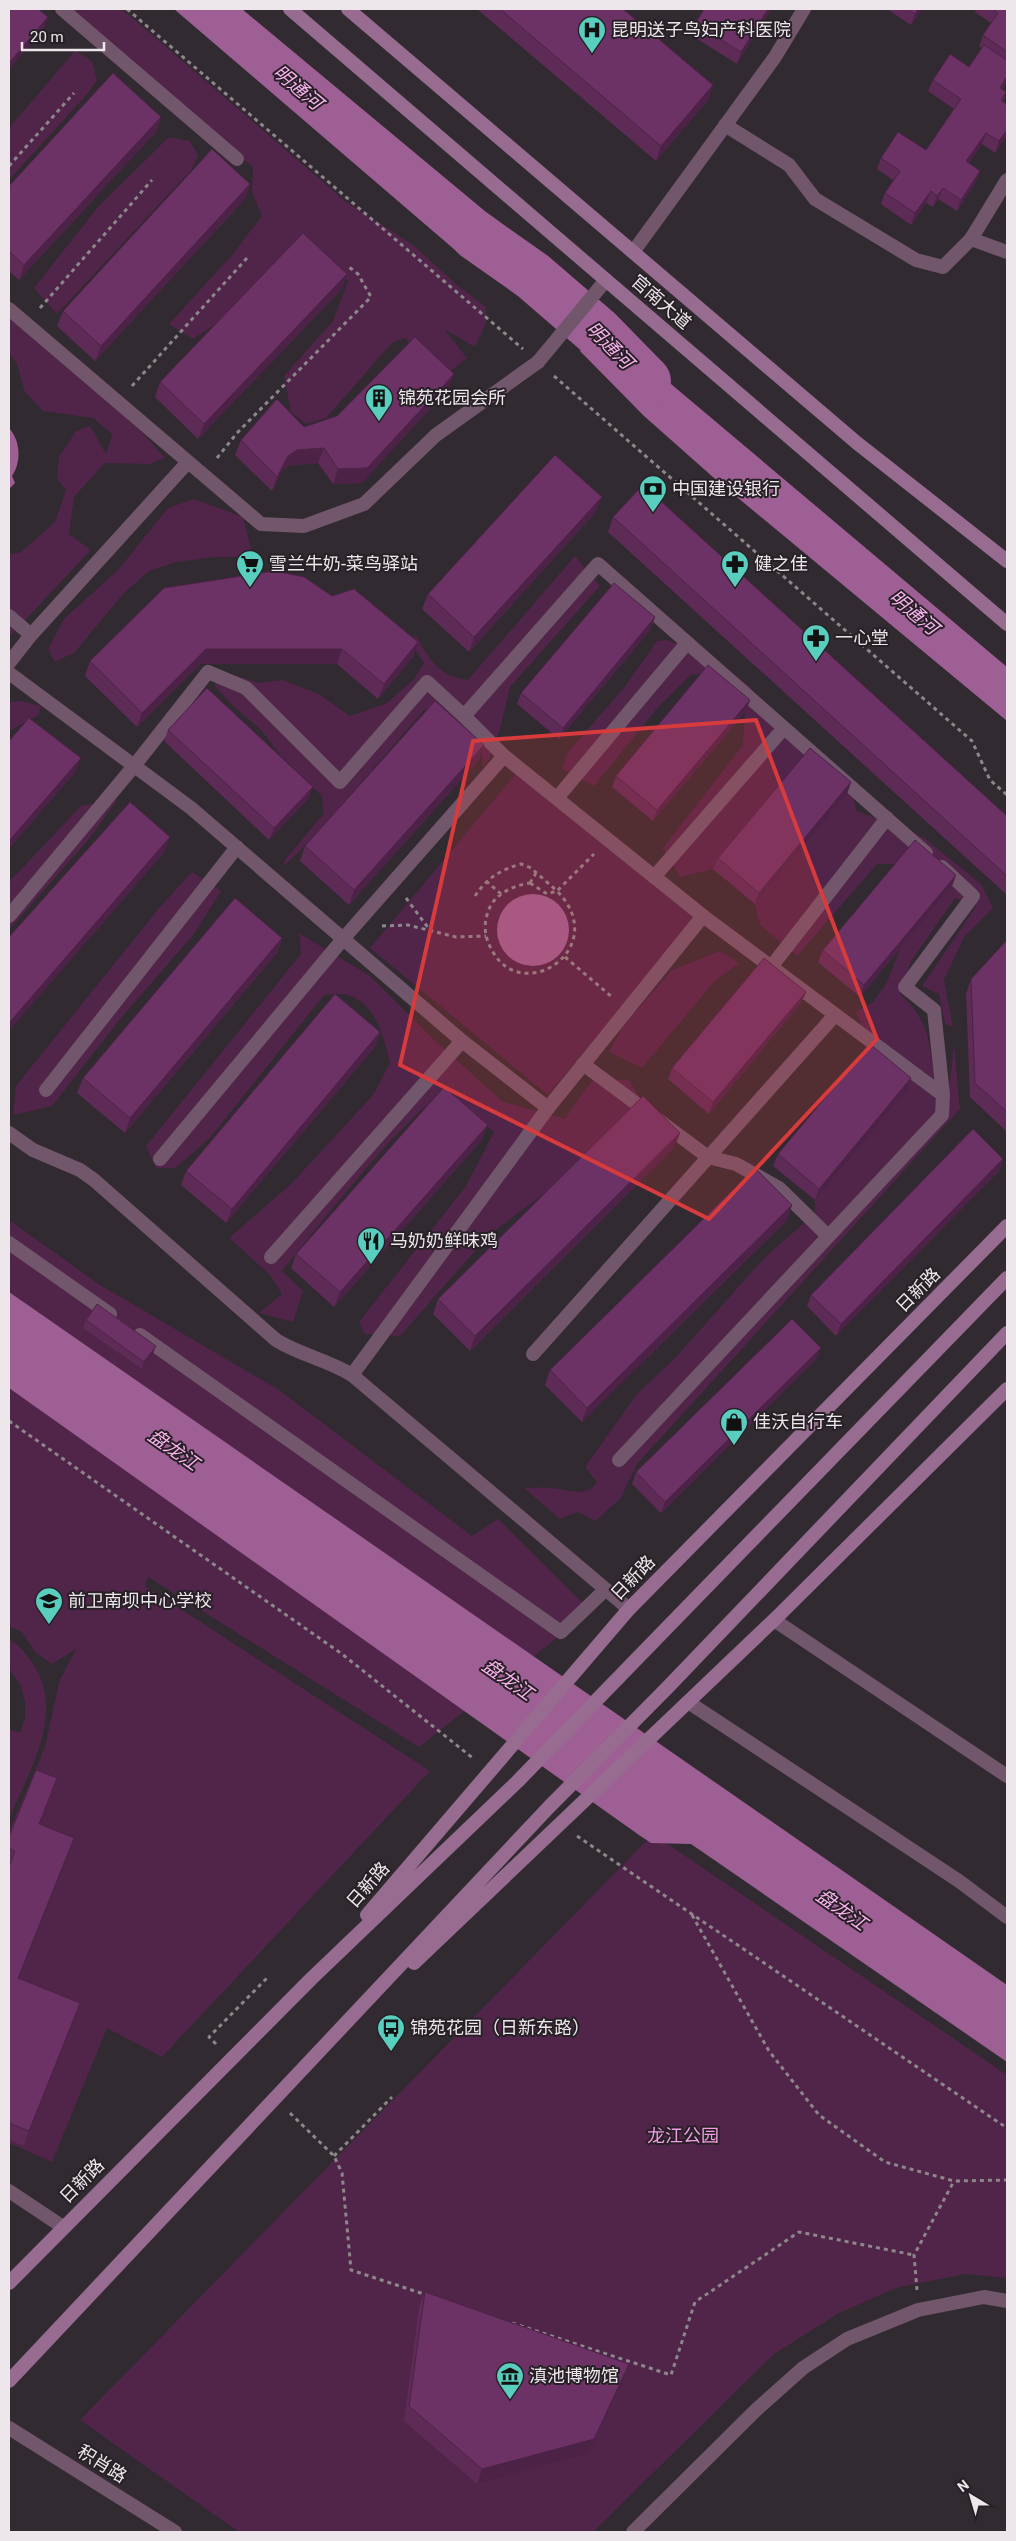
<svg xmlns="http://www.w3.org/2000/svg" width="1016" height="2541" viewBox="0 0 1016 2541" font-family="Roboto,'Noto Sans SC',sans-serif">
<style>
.green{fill:#502549}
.water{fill:#9e5f94}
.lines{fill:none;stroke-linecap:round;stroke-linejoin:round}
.river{stroke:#9e5f94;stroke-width:50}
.path{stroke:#8d878c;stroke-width:3;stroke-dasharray:4 4;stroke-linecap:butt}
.service{stroke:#71566c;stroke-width:14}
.minor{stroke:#71566c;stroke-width:14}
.tertiary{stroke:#71566c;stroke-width:14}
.secondary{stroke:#976c90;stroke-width:14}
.wall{fill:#5e2b57}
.shaded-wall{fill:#4c2347}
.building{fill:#6d3265;stroke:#4c2347}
.marked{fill:#d83b3c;fill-opacity:0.2;stroke:#d83b3c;stroke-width:4;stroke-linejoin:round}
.labels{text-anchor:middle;stroke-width:4;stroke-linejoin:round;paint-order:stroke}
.poi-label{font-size:18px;fill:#ede7ec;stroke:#272026;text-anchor:start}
.street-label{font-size:18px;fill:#ede7ec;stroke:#272026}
.park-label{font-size:18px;fill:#f39ce4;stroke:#272026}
.water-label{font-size:19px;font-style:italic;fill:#f9b3ed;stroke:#272026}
</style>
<rect width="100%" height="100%" fill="#312a30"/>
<path class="green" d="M72 9H122L345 201 413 245 457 285 486 307V323L475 347 444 329 467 358 449 372 404 338 392 343 326 418 306 424 291 412 284 376 333 321 348 281 325 253 298 238 226 317 193 339 169 324 232 255 262 216 252 192 253 167Z
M75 51 92 61 97 80 89 92 9 180V128Z
M169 137 190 141 198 155 192 169 57 314 34 288 98 207Z
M9 314C29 335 48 348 71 366 105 393 137 425 165 458L150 464 105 463 74 497 69 534 91 550 9 637V555L21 552 55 522 66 490 57 479 59 457 76 431 90 426 106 454 112 434 93 418 43 411 25 392 17 364 9 353Z
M194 499 243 517 253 557H216L176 562 149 571 123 594 75 652 55 662 48 649 64 619 118 570 168 508Z
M575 556 600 586 510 687 500 729 489 759 483 768 482 754 475 743 442 714 425 709 314 837 285 865 284 861 324 813 322 796 281 756 261 730 231 704 215 686 218 670 258 683 283 680 319 694 350 716 387 703 414 679 424 663 415 649V634C430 659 437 676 468 680Z
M667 640 711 656 751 688 773 723 851 791 857 811 923 837 981 884 993 908 964 937 944 980 953 1027 945 1024 939 994 922 986 977 905 955 898 912 960 899 993C931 1023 928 1040 935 1080L950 1082 954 1044 960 1109 637 1464 620 1499 595 1521 578 1512 560 1519 524 1488C533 1488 543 1487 552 1488 568 1490 586 1498 597 1482L585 1467 636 1395 676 1357 766 1256 815 1214V1200L909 1085 874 1053 856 1012 873 1002 886 984 901 947 900 864H877L797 956 760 925 755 904 713 869 680 877 663 848 743 745 745 711 709 672 691 675 659 706 594 786 562 769 568 752 623 689 657 641Z
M21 701 41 706 39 715 9 731V702Z
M519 770 696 917 548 1095 370 948Z
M117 800 89 839 9 930V882L81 806Z
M192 872 221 891 194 934 121 1018 52 1106 13 1115 16 1086 160 907Z
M299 933 370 976 429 1035 503 1102 565 1119 583 1092 595 1079 629 1080 655 1123 554 1186 489 1235 400 1336 365 1334 359 1322 466 1186 494 1132 444 1090C382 1142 333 1209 282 1271L303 1291 293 1322 259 1313 282 1294 270 1275 229 1238 291 1184 373 1095 390 1063C383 1036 377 1005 348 995 341 993 331 995 324 995L210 1138 175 1168H156L146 1146 301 954Z
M720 951 739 963 713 983 642 1068 609 1052 623 1026 672 970Z
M9 1220 100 1285 279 1390 472 1536 498 1519 591 1611 419 1747 148 1577 145 1586 430 1771 162 2057 107 2028 52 2162 9 2143V1831L45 1747 59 1682 76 1649 52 1664 35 1652 22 1632 9 1626Z
M9 1639C19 1645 27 1654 33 1664 66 1713 29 1771 9 1819V1729L20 1733 25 1718V1702L21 1686 9 1668Z
M653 1834 1007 2075V2278L965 2274 896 2288 837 2314 773 2355 593 2532H239L80 2420Z"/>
<path class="water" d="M174 9H242L486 212 547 258 517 293 455 250Z
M611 316 671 384 1007 667V721L714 478 644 416 580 351Z
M9 428C20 440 22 461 12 476L15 483 9 489Z
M497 930a36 36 0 1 1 72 0a36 36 0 1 1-72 0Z
M9 1292 1007 1985V2062L691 1844 651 1843 639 1835 9 1388Z"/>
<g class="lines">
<path class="river" d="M475 235 533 276 598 332 646 381"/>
<path class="path" d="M127 9 523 349
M9 166 74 93
M40 308 152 180
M554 376 972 741 990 780 1007 795
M132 386 247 258
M217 458 237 433 371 297 358 274 349 267
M486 881 501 894
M530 883 547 894 557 891C612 947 524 1006 493 952 486 941 483 928 487 915 492 895 511 886 530 883Z
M530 883 536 873
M475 896C487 878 500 870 521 864L531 868 557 891 594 854
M406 898 429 929
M382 926 408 925 456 937 486 936
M565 957 612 997
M9 1421 342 1654 474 1759
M577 1836 1007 2128
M692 1915 769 2051 819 2115 885 2162 954 2181 1007 2180
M216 2044 209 2037 268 1977
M290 2113 334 2156 342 2173 351 2270 427 2295
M334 2156 392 2097
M917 2290 914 2255 954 2181
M512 2323 671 2375 695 2302 799 2232 914 2255"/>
<path class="service" d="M62 9 237 159
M725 125 789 165 815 199 916 260 943 267 971 239 1007 252
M633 252 775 57 804 9
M9 309 261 524 304 526 364 504 436 435 538 362
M9 616 31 635
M9 663 31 635 188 462
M9 673 191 808 462 1041 548 1108 352 1375
M504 756 464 716 598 564 926 853
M557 798 687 643
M942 867 973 896 905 987 934 1010 943 1095
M654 877 784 728
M9 916 134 766 208 672 246 688 340 782 427 682 464 716
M771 967 887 818
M583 1064 708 1157 736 1164 779 1188 828 1236
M46 1090 237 847
M9 1133 33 1150 80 1170 94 1180 276 1340C300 1355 328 1360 352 1375L629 1609
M160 1159 343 939
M9 1243 110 1314
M271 1257 462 1041
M140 1335 561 1632 605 1590
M533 1354 835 1015
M619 1460 942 1115 943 1095 703 916"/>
<path class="minor" d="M971 239 1007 180
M538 362 606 280
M343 939 504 756 703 916 548 1108
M774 1620 1007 1776
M688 1702 959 1881 1007 1917
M9 2191 63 2227
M633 2532 756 2410 803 2368 847 2339 918 2310 984 2297 1007 2301"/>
<path class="tertiary" d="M9 2428 175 2532"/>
<path class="secondary" d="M290 9 1007 624
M348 9 857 443 1007 561
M367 1915 629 1609 1007 1226
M414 1963 774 1620 1007 1389
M9 2283 311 1979 518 1781 1007 1278
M9 2381 549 1807 668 1687 1007 1333"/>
</g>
<path class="wall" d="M477 9H623L713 85 708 100 656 161Z
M771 9 737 64 691 35 695 24Z
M887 9H922L911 25Z
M976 9H1007V81L1002 90 1006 92 1003 102 1007 135 995 153 982 144 969 163 976 182 957 211 938 199 933 207 926 203 911 225 881 204 885 193 893 180 877 169 881 158 926 150 954 109 928 91 933 80 969 67 982 48 979 47 983 35 991 23 975 12Z
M161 117 156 132 19 280 9 271V186Z
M250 184 245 199 95 361 57 326 63 311Z
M1007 235V243L1005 242Z
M347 274 342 289 198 439 155 397 160 382Z
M448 389 362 483 333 484 318 463 291 465 282 470 272 491 235 455 241 440 304 427Z
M596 512 469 652 422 609 428 594Z
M613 517 1007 816V895L608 532Z
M164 588 413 657 378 699 337 664H200L137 727 85 676 90 661Z
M651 629 559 739 517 704 521 693Z
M750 700 746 711 653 821 612 787 616 776Z
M168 730 309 798 269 840 164 741Z
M479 760 349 905 300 861 305 846Z
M851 782 847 794 755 904 713 869 718 858Z
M956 875 952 886 860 997 818 962 823 950Z
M282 938 277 953 125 1133 77 1093 83 1078Z
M1007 940V1132L970 1097 966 994 971 979Z
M806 992 801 1003 709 1114 668 1079 672 1068Z
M380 1032 375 1047 226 1223 181 1185 186 1171Z
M911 1078 907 1090 815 1200 773 1166 778 1154Z
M680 1133 674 1148 470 1351 433 1314 438 1299Z
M482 1140 334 1307 291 1268 296 1254Z
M1003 1159 999 1171 836 1336 807 1306 811 1295Z
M792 1205 787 1220 582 1422 545 1385 550 1370Z
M86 1320 153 1354 142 1369 83 1328Z
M821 1348 816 1359 661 1513 632 1484 636 1472Z
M52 1793 39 1824 74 1838 19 1978 75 2018 24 2146 9 2140V1837Z
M425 2292 629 2364 624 2379 588 2454 477 2484 404 2421 419 2307Z"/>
<path class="shaded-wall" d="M768 9H771L737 64 741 52Z
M918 9H922L911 25 915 14Z
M48 17 44 28 9 70V63Z
M1007 76V81L995 99 1000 88Z
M713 85 708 100 656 161 661 146Z
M161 117 156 132 19 280 24 265Z
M1007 130V135L995 153 999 141Z
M986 133 982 144 962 173 966 161Z
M980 171 976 182 957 211 961 200Z
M250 184 245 199 95 361 101 346Z
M943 188 938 199 933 207 937 196Z
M931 191 926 203 911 225 915 213Z
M347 274 342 289 198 439 204 424Z
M454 374 448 389 362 483 333 484 338 469Z
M324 448 318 463 291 465 282 470 272 491 277 477 288 456 297 450Z
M602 497 596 512 469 652 474 637Z
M655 617 651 629 559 739 563 728Z
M418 642 413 657 378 699 384 684Z
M206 649H342L337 664H200L137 727 142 713Z
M750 700 746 711 653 821 657 810Z
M484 745 479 760 349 905 354 890Z
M81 758 75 773 9 849V841Z
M851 782 847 794 755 904 759 893Z
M313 787 309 798 269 840 274 828Z
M170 837 165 852 9 1031V1023Z
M956 875 952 886 860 997 864 985Z
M282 938 277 953 125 1133 130 1118Z
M806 992 801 1003 709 1114 713 1102Z
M380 1032 375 1047 226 1223 232 1209Z
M911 1078 907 1090 815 1200 819 1189Z
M488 1125 482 1140 334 1307 340 1292Z
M680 1133 674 1148 470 1351 475 1336Z
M1003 1159 999 1171 836 1336 841 1324Z
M792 1205 787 1220 582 1422 587 1408Z
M156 1346 153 1354 142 1369 144 1362Z
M821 1348 816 1359 661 1513 665 1502Z
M74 1838 69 1853 13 1993 18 1978Z
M80 2003 75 2018 24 2146 29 2131Z
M629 2364 624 2379 588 2454 477 2484 482 2469Z"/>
<path class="building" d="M9 9H38L48 17 9 63Z
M500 9H623L713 85 661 146Z
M704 9H768L741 52 695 24Z
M908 9H918L915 14Z
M992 9H1007V52L983 35 998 13Z
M984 45 1007 60V76L1000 88 1006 92 1001 100 1007 105V130L999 141 986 133 966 161 980 171 961 200 943 188 937 196 931 191 915 213 885 193 900 171 881 158 898 132 926 150 961 99 933 80 950 54 969 67Z
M113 73 161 117 24 265 9 251V186Z
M212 149 250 184 101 346 63 311Z
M303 233 347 274 204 424 160 382Z
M415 337 454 374 367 468 338 469 324 448 297 450 288 456 277 477 241 440 277 399 304 427 337 416Z
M555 455 602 497 474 637 428 594Z
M643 485 1007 816V876L613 517Z
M274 571 304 577 332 596 354 589 418 642 384 684 342 649H206L142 713 90 661 164 588Z
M614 583 655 617 563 728 521 693Z
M708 665 750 700 657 810 616 776Z
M207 688 313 787 274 828 168 730Z
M435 701 484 745 354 890 305 846Z
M29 718 81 758 9 841V741Z
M810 748 851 782 759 893 718 858Z
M130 802 170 837 9 1023V937Z
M915 840 956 875 864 985 823 950Z
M235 898 282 938 130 1118 83 1078Z
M1007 940V1112L975 1083 971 979Z
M764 958 806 992 713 1102 672 1068Z
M335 994 380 1032 232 1209 186 1171Z
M870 1044 911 1078 819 1189 778 1154Z
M444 1087 488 1125 340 1292 296 1254Z
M643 1096 680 1133 475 1336 438 1299Z
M973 1129 1003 1159 841 1324 811 1295Z
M755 1168 792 1205 587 1408 550 1370Z
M97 1304 156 1346 144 1362 86 1320Z
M792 1319 821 1348 665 1502 636 1472Z
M36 1770 57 1778 39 1824 74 1838 18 1978 80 2003 29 2131 9 2123V1867L15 1851 9 1848V1837Z
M425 2292 629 2364 594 2439 482 2469 409 2406Z"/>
<path class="marked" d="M756 720 877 1039 709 1219 400 1065 473 741Z"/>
<defs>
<g id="hospital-pin" transform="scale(1.4375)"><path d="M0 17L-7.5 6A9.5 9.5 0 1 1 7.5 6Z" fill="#59cebe" stroke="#272026"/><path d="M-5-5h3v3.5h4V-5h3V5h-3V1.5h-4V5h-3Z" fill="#111"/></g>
<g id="building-pin" transform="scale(1.4375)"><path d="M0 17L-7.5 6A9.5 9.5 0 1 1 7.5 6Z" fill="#59cebe" stroke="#272026"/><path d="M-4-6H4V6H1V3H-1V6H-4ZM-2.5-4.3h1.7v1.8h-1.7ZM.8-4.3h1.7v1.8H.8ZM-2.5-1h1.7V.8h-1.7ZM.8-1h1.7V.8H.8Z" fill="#111"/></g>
<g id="bank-pin" transform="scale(1.4375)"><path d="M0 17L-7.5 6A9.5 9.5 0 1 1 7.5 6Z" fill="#59cebe" stroke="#272026"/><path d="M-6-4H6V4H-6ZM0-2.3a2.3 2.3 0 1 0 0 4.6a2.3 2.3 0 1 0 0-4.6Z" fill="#111"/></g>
<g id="supermarket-pin" transform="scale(1.4375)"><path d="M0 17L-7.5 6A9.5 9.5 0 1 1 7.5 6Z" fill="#59cebe" stroke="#272026"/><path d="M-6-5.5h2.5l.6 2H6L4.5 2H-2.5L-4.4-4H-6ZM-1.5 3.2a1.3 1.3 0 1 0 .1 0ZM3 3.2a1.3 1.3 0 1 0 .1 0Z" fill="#111"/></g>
<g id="pharmacy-pin" transform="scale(1.4375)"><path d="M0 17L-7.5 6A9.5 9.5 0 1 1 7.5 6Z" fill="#59cebe" stroke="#272026"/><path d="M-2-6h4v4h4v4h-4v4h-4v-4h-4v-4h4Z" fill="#111"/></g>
<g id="restaurant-pin" transform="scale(1.4375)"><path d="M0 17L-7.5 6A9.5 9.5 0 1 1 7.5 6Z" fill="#59cebe" stroke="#272026"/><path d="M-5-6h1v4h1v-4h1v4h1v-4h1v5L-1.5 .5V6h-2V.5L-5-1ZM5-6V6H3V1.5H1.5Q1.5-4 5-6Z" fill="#111"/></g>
<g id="shop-pin" transform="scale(1.4375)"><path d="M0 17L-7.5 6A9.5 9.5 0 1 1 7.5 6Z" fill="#59cebe" stroke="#272026"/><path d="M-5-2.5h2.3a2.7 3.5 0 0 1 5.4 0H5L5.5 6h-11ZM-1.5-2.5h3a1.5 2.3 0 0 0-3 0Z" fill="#111"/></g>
<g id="school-pin" transform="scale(1.4375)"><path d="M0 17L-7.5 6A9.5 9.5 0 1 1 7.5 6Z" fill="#59cebe" stroke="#272026"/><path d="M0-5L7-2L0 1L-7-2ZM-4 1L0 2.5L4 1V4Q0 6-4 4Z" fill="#111"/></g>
<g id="bus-pin" transform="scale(1.4375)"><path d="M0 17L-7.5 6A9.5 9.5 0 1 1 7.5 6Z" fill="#59cebe" stroke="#272026"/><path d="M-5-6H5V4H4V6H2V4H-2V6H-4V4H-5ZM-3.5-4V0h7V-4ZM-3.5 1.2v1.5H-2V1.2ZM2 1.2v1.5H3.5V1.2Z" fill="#111"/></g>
<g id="museum-pin" transform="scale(1.4375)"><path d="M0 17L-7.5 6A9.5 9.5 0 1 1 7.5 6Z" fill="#59cebe" stroke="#272026"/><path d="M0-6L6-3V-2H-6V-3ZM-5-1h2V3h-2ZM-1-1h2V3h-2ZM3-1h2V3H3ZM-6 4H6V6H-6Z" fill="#111"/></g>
</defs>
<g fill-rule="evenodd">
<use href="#hospital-pin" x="592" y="30"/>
<use href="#building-pin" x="379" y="398"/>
<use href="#bank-pin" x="653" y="489"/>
<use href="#supermarket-pin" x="250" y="564"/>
<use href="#pharmacy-pin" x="735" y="564"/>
<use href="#pharmacy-pin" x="816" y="638"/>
<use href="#restaurant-pin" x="371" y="1241"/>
<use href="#shop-pin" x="734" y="1422"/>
<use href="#school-pin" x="49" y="1601"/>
<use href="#bus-pin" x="391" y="2028"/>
<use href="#museum-pin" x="510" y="2376"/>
</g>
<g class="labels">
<g class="poi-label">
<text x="611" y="36">昆明送子鸟妇产科医院</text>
<text x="398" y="404">锦苑花园会所</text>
<text x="672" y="495">中国建设银行</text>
<text x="269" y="570">雪兰牛奶-菜鸟驿站</text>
<text x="754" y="570">健之佳</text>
<text x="835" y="644">一心堂</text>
<text x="390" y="1247">马奶奶鲜味鸡</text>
<text x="753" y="1428">佳沃自行车</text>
<text x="68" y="1607">前卫南坝中心学校</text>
<text x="410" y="2034">锦苑花园（日新东路）</text>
<text x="529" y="2382">滇池博物馆</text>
</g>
<g class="street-label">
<text transform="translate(661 302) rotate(41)" y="6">官南大道</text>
<text transform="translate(918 1290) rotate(-45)" y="6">日新路</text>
<text transform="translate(633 1578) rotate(-46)" y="6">日新路</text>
<text transform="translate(368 1885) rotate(-49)" y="6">日新路</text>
<text transform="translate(82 2181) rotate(-45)" y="6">日新路</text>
<text transform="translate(102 2464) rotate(32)" y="6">积肖路</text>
</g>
<g class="park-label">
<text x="683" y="2142">龙江公园</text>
</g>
<g class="water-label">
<text transform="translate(298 87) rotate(40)" y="7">明通河</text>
<text transform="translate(610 345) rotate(45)" y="7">明通河</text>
<text transform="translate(914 612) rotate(40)" y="7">明通河</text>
<text transform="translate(174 1449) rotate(35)" y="7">盘龙江</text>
<text transform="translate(508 1679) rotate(35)" y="7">盘龙江</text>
<text transform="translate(842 1909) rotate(35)" y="7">盘龙江</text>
</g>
</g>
<rect width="1016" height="2541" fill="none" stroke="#ede7ec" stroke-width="20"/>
<g transform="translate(971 2496) rotate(322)" stroke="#272026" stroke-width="4" paint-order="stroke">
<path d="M0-4L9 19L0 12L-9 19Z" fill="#ede7ec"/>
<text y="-8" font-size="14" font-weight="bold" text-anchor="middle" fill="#ede7ec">N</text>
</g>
<path d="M22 42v8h82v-8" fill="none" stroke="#ede7ec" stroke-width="2.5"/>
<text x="30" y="42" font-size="15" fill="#ede7ec" stroke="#272026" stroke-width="4" paint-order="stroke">20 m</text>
</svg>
